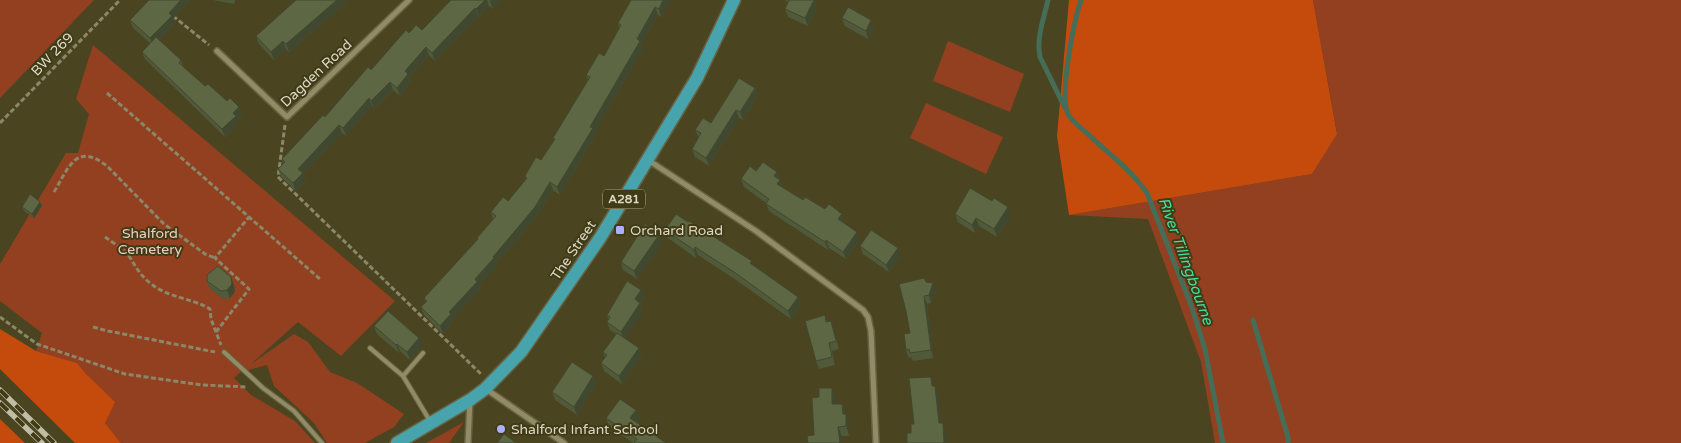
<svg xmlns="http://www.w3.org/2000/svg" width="1681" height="443" viewBox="0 0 1681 443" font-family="'Varela Round',sans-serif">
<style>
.green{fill:#92401f}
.forest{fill:#c54b0c}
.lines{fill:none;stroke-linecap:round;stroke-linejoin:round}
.stream{stroke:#466d57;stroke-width:5}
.service-casing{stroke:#666242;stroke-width:6}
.minor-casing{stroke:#666242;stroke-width:8}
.primary-casing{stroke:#666242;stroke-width:15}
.path{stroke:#8b8769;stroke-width:3;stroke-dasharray:5 2.5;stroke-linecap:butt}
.service{stroke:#918c65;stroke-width:4}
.minor{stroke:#918c65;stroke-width:5}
.primary{stroke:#48a4ac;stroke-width:12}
.rail-casing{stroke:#c0bda6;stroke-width:5.5}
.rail{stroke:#403a16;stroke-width:4;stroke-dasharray:11;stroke-linecap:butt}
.wall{fill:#50593a}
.shaded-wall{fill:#414830}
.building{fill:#5d6744;stroke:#414830}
.poi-dot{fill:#acaffb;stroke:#403a16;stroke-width:2}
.labels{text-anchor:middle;stroke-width:4;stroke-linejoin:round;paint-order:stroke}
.shield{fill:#403a16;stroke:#aca98f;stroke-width:1}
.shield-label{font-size:12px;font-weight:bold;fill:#dad8c3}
.street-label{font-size:14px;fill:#dad8c3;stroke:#403a16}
.poi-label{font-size:14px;fill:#dad8c3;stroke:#403a16;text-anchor:start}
.park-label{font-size:14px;fill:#ecccc0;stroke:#403a16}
.water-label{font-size:15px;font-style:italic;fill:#42df9f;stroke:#403a16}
</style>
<rect width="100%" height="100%" fill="#4a4520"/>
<path class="green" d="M0 0H94L0 98Z
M1313 0H1681V443H1215L1201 362 1148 219 1069 215 1312 174 1337 133Z
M948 41 1024 74 1010 112 933 81Z
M93 45 395 301 341 356 298 322 251 364 294 334 308 342 330 372 357 383 404 414 394 427 365 443H327L314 423 274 386 267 365 248 370 245 368 234 378 251 395 295 421 315 443H121L105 423 87 375 77 363 36 351 42 333 0 301V264L66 153H78L89 114 76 99Z
M926 103 1003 137 986 174 910 138Z
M464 422 449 443H426Z"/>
<path class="forest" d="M1069 0H1313L1337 134 1312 174 1069 215 1057 136Z
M0 329 36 351 77 363 87 375 115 402 105 423 121 443H75L0 369Z
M0 419 25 443H0Z"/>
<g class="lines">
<path class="stream" d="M1048 0C1044 18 1036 38 1040 57L1065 108
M1081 0C1074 21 1059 94 1068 114 1072 122 1083 129 1090 136 1109 154 1132 171 1147 193L1191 305 1205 349 1223 443
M1253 320 1288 437V443"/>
<g class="service-casing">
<path id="service" d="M370 348 403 376
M224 352 263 388 294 411 322 443
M423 353 403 376 430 421"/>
</g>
<g class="minor-casing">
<path id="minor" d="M217 51 287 117 409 0
M648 160 756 231 863 310 868 317 871 331 876 443
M486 389 564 443
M468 443 470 400"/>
</g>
<g class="primary-casing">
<path id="primary" d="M397 443 470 400 485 389 521 352 600 238 697 78 734 0"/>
</g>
<path class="path" d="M173 16 209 45
M107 93 320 279
M0 123 120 0
M285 125 278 177 482 375
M54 192C69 167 76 142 107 166L164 224 205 254 215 258
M105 237C113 243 124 249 129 256 136 267 140 275 150 283 168 298 192 298 210 309L211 319 221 345
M0 317 37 344 125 374 202 385 247 387
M93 327 108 331 215 352
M216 332 249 289 215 258 249 217"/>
<use href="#service" class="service"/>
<use href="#minor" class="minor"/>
<use href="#primary" class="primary"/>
<g class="rail-casing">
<path id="rail" d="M0 390 54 443
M0 403 42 443"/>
</g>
<use href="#rail" class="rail"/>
</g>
<path class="wall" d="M149 0H190L173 19 175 23 159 40 181 60 183 67 205 86 227 101 239 107 242 115 237 120 238 124 225 137 145 59 142 52 150 43 133 28 130 20Z
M213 0H235L234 4Z
M451 0H501L493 9 489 6 479 17 478 16 435 61 429 55 409 77 411 82 400 96 393 90 374 109 372 106 346 136 342 133 303 174 306 181 296 191 281 177 278 169 283 164 282 159 371 70 409 33 422 30Z
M638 0H671L661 17 658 15 641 44 643 49 594 133 595 136 560 195 553 190 538 215 496 264 497 266 479 286 480 290 452 319 453 322 443 334 424 315 421 307 426 302 424 298 478 240 477 238 493 219 491 212 508 201 526 180 525 176 541 160 554 140 553 138 588 80 586 75 604 56 619 28 618 23Z
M785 0H814L817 8 808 26 788 17 785 9 788 2Z
M348 1 289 52 286 49 274 60 259 44 256 36Z
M842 18 871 20 874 28 868 39 845 26Z
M755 88 758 96 743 120 739 118 709 166 695 157 692 149 699 138 695 130 711 123Z
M756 171 777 172 782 187 803 200 844 221V223L860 240 846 259 829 248 828 250 769 211 766 203 744 187 741 179Z
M40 202 42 206 34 218 24 211 22 207Z
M955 214 1011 215 997 237 979 226 975 233 958 222Z
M665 230 754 266 798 297 801 305 791 319 736 280 698 255 696 258 668 238Z
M662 243 637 279 623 270 621 262Z
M860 246 900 256 889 272 863 254Z
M207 281 234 285 235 292 230 298 223 299 210 289Z
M926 282 936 291 931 303 927 304 933 358 913 361 911 357 909 358 906 350 910 333 906 311Z
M641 290 644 298 640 303 643 311 625 338 639 348 642 356 622 384 604 371 601 363 605 357 603 352 616 334 610 330 607 322 608 319 607 315Z
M825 315 827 322 831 321 839 349 832 351 835 365 819 369 816 361Z
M374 326 422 346 410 360 400 351 399 353 377 334Z
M593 376 596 384 577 415 555 400 552 392Z
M832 388 835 397V404H842L849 424V436H842V443H808L814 435 819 397Z
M636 410 639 418 636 422 666 443H633L609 426 606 418Z"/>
<path class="shaded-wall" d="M181 0H190L173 19 175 23 153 46 150 38 169 13Z
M337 0H348V1L289 52 286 44Z
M485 0H487L489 6 479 17 476 9Z
M491 0H501L493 9 490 1Z
M663 0H671L661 17 659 9Z
M814 0 817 8 808 26 805 18Z
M655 7 658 15 641 44 643 49 594 133 595 136 560 195 557 187 637 39Z
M475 8 478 16 435 61 432 53Z
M871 20 874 28 868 39 866 31Z
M283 41 286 49 274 60 271 52Z
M426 47 429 55 409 77 411 82 400 96 397 88 405 71Z
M390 82 393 90 374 109 371 101Z
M755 88 758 96 743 120 740 112Z
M369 98 372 106 346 136 343 128Z
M239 107 242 115 237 120 238 124 225 137 222 129 233 113Z
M736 110 739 118 709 166 706 158Z
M339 125 342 133 303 174 306 181 296 191 293 183 298 169Z
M777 172 779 180 774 176Z
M780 180 782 188 777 184Z
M550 182 553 190 538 215 496 264 497 266 479 286 480 290 452 319 453 322 443 334 440 326 449 312 493 257Z
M40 202 42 206 34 218 32 214Z
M1008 207 1011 215 997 237 994 229Z
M842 214 844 221 841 226 838 219Z
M976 218 979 226 975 233 972 225Z
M857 232 860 240 846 259 843 252Z
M659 235 662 243 637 279 634 271Z
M826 240 829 248 828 250 825 242Z
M695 247 698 255 696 258 694 250Z
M898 248 900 256 889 272 886 265Z
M231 277 234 285 235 292 230 298 227 290Z
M933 283 936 291 931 303 929 295Z
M641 290 644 298 640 303 643 311 624 340 621 332 635 299Z
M924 296 927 304 933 358 931 350Z
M798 297 801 305 791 319 788 311Z
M419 338 422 346 410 360 407 352Z
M397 344 400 351 399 353 396 345Z
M639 348 642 356 622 384 619 376Z
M593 376 596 384 577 415 574 407Z
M935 386 938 394 942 431 939 423Z
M832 388 835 397 836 414 832 404Z
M842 404 849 424V436L843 414Z
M636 410 639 418 633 426 630 418Z
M943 423 946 431 947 443H944Z
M838 427 842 436V443H840Z"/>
<path class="building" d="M149 0H181L169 13 172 16 150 38 130 20Z
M296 0H337L286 44 283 41 271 52 256 36Z
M451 0H485L476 9 475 8 432 53 426 47 405 71 408 74 397 88 390 82 371 101 369 98 343 128 339 125 298 169 303 173 293 183 278 169 285 162 282 159 323 115 325 117 368 67 371 70 406 30 409 33 416 25 422 30Z
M631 0H663L659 9 655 7 637 39 640 41 590 127 593 128 557 187 550 182 535 207 493 257 494 258 475 279 477 282 449 312 451 314 440 326 421 307 427 301 424 298 478 239 477 238 496 216 491 212 503 197 508 201 527 178 525 176 536 157 541 160 555 139 553 138 590 77 586 75 599 53 604 56 621 25 618 23Z
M789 0H814L805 18 785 9Z
M848 7 871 20 866 31 842 18Z
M156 37 181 60 179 63 205 86 208 84 227 101 230 98 239 107 233 113 236 116 222 129 142 52Z
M739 78 755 88 740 112 736 110 706 158 692 149 701 133 695 130 703 118 711 123Z
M763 162 777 172 774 176 780 180 777 184 803 200 805 197 825 209 829 204 842 214 838 219 857 232 843 252 826 240 825 242 766 204 769 199 741 179 750 166 756 171Z
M970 188 992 201 994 198 1008 207 994 229 976 218 972 225 955 214Z
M30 194 40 202 32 214 22 207Z
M676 214 688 222 689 221 752 261 750 263 798 297 788 311 734 272 695 247 694 250 665 230Z
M645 224 659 235 634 271 621 262Z
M871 230 898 248 886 265 860 246Z
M218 266 231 277 232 284 227 290 221 291 207 281V275Z
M924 278 926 282 933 283 929 295 924 296 931 350 910 353 909 349 906 350 904 334 910 333 906 311 899 284Z
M627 281 641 290 635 299 640 303 621 332 607 322 610 317 607 315Z
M388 311 419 338 407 352 397 344 396 345 374 326Z
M825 315 826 322 831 321 836 341 829 343 832 357 816 361 805 321Z
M617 333 639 348 619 376 601 363 607 355 603 352Z
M572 362 593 376 574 407 552 392Z
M931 377 932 386H935L939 423H943L944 443H907V433H911V424H914L909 378Z
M819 388H832V404H842L843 414H846V426L838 427 840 443H808L807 436 814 435 812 398 819 397Z
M620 399 636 410 630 418 666 443H634L637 439 606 418Z
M504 434 516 443H497Z"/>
<g class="poi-dot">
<rect x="615" y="225" width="10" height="10" rx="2.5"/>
<circle cx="501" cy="429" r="5"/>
</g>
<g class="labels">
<rect class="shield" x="603" y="189.5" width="42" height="19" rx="4"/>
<g class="shield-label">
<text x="624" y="203">A281</text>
</g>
<g class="street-label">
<text transform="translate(52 54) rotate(-46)" y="5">BW 269</text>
<text transform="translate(316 73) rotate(-43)" y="5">Dagden Road</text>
<text transform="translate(573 250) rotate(-56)" y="5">The Street</text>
</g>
<g class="poi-label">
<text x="630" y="235">Orchard Road</text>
<text x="511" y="434">Shalford Infant School</text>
</g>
<g class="park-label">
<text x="150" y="238">Shalford<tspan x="150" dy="16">Cemetery</tspan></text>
</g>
<g class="water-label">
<text transform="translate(1186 261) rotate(70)" y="5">River Tillingbourne</text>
</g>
</g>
</svg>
